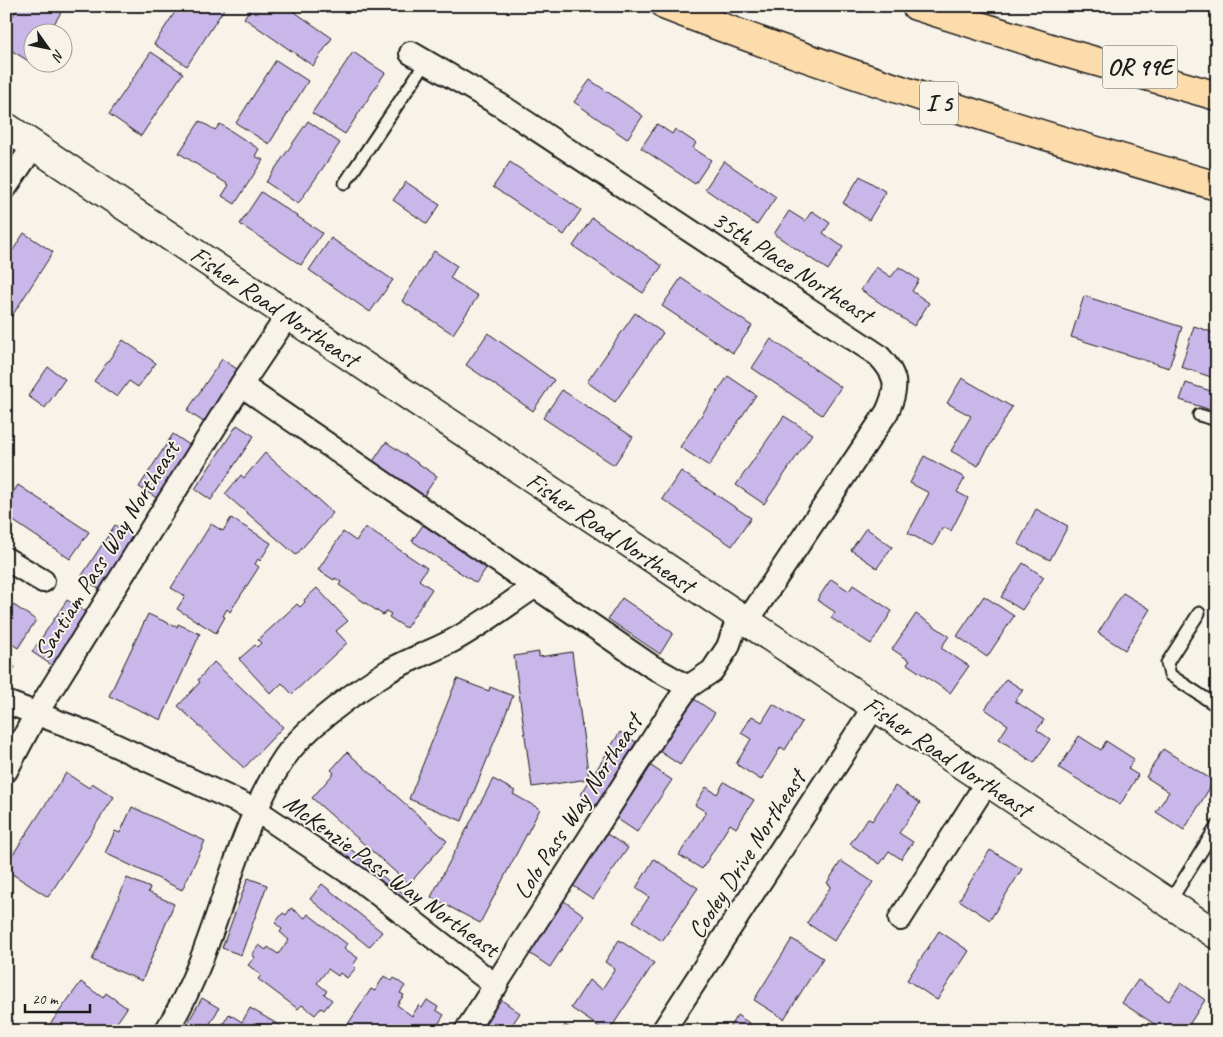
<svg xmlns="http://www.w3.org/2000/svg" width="1223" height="1037" viewBox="0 0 1223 1037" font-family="Caveat,sans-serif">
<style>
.building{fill:#c8b7e8;stroke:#1c1c1c}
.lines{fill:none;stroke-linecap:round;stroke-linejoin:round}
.lane-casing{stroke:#1c1c1c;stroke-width:15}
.street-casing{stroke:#1c1c1c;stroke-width:26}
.secondary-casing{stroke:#1c1c1c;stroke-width:31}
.highway-casing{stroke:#1c1c1c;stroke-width:31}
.lane{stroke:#f7f3e8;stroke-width:11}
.street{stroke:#f7f3e8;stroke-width:22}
.secondary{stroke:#f7f3e8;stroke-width:28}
.highway{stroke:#fddcac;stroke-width:28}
.labels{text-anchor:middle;stroke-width:4;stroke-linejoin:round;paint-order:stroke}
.shield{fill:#f7f3e8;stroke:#5e5c59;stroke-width:1}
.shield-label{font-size:24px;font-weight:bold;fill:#1c1c1c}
.street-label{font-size:25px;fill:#1c1c1c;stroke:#f7f3e8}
</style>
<rect width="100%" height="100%" fill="#f7f3e8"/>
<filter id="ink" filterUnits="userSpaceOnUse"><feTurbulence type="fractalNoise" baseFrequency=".02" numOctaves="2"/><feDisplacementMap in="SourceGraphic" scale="10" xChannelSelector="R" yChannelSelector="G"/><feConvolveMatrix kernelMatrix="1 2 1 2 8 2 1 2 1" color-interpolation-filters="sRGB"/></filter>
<g filter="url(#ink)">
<path class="building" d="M19 6H65L49 32H32V58L30 62 6 47V27Z
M179 6H226L187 66 154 44Z
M252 6H286L332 38 313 66 244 18Z
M151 52 183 73 141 136 109 114Z
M353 52 385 73 345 134 312 113Z
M276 60 308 81 269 144 236 123Z
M590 80 643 116 627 139 574 102Z
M200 121 215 130 220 124 259 149 255 156 263 160 235 204 222 196 229 185 179 153Z
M308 121 340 143 298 204 266 182Z
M657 124 672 134 675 129 696 143 693 148 711 160 695 184 641 148Z
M724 161 776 197 757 225 705 189Z
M510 162 581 210 564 235 493 187Z
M860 176 886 192 869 220 843 203Z
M406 182 440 205 427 224 393 200Z
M261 192 322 233 301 265 240 224Z
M789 211 805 221 812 211 830 223 823 233 843 247 828 270 774 234Z
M592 218 662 266 643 293 573 246Z
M24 233 53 252 12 316 6 312V261Z
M331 238 393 280 370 312 309 270Z
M434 251 457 266 450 278 478 296 453 334 402 301Z
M876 267 891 277 899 267 919 280 912 291 929 303 914 326 861 290Z
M681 278 752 326 733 353 662 306Z
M1084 296 1182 327 1169 368 1071 337Z
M635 313 663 333 615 402 587 382Z
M1194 326 1217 334V379L1181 367Z
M488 333 554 380 533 411 466 365Z
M771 339 841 387 822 415 752 368Z
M123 340 156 363 138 387 129 381 117 397 94 381Z
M222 359 243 373 208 425 187 411Z
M48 367 65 379 45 408 28 396Z
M728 376 756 395 709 466 680 447Z
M962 378 1012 407 978 466 951 451 971 416 947 403Z
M1186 383 1217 393 1214 411 1180 400Z
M562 390 633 437 614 465 543 418Z
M784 416 812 434 764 504 736 485Z
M237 425 254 436 211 500 195 489Z
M173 434 194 448 160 500 139 487Z
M386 442 437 476 423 497 372 463Z
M265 453 333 513 296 555 225 494 241 475 244 478Z
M924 456 965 478 957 492 968 498 951 531 943 527 933 546 908 533 929 493 910 483Z
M681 471 751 518 732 546 662 499Z
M18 485 89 532 70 559 6 516V503Z
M1036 509 1068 526 1050 560 1018 544Z
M231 518 271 543 260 561 258 559 255 564 259 567 230 612 227 609 223 616 225 617 216 633 177 609 185 596 171 588 211 524 223 531Z
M115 525 136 538 102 591 81 577Z
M423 525 487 567 476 583 412 541Z
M365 527 427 568 419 580 432 589 406 628 389 617 391 614 386 611 383 615 339 585 341 582 335 578 334 580 318 570 343 532 356 541Z
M866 528 892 547 877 568 851 550Z
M1023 563 1044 577 1022 610 1001 597Z
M831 579 849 591 853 585 892 611 871 644 831 618 835 612 817 600Z
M317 588 348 621 336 631 347 643 292 694 282 683 271 694 239 659 255 645 257 647 261 643 258 640 297 604 300 607 305 602 304 600Z
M1123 593 1150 609 1125 650 1098 633Z
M984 596 1014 616 987 657 957 636Z
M622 598 673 633 660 654 608 619Z
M6 600 36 620 18 648 6 640Z
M67 600 88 614 53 666 32 652Z
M148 614 177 627 178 624 200 634 161 720 109 696Z
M916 614 949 636 941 648 969 666 950 693 907 664 910 661 892 649Z
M539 652V657L572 652 589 779 532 787 514 656Z
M6 661 15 667 6 680Z
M214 662 283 727 244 768 178 706 200 682 198 680Z
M457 679 489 691 490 687 513 696 462 821 409 799Z
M1006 679 1023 690 1015 701 1044 720 1037 730 1050 739 1034 763 999 739 1008 725 985 709Z
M694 699 715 713 680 765 659 751Z
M773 704 802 722 785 750 781 747 761 780 736 764 751 739 741 733 752 716 762 722Z
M620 732 636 742 596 807 580 796Z
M1079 736 1101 750 1106 741 1134 759 1128 769 1138 775 1120 805 1059 768Z
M1163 749 1214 781 1184 830 1156 812 1169 792 1146 777Z
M347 752 447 841 409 884 312 798 334 773 331 770Z
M651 766 672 780 637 832 616 818Z
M66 773 89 788 92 783 114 797 48 897 6 870V865Z
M493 779 515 791 513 794 540 809 480 923 431 897Z
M724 782 754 800 736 828 730 824 702 869 679 855 706 812 695 805 706 787 717 794Z
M895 786 920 803 899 833 913 842 901 859 889 851 880 864 850 844 868 818 872 821Z
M132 807 205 841 182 890 105 853 115 831 120 833Z
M607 834 628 848 593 899 572 885Z
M347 846 405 895 393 910 334 861Z
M990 850 1022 869 990 920 959 900Z
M654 859 698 888 662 941 633 921 649 897 636 888Z
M841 861 873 882 834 941 807 923 831 886 827 883Z
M127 878 150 888 148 892 174 904 142 981 92 960Z
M248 878 267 885 241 955 222 948Z
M322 884 382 932 369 947 310 899Z
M564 901 584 915 550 967 529 953Z
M291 908 305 918 308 914 347 944 344 948 358 958 353 965 356 968 347 978 340 973 338 976 328 969 317 983 327 991 324 994 332 1000 324 1010 321 1008 315 1015 302 1005 298 1009 258 979 261 975 248 965 255 957 252 955 259 945 266 950 268 947 278 954 289 940 280 932 282 929 275 923 283 913 286 915Z
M6 928 12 931 6 941Z
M939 931 969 951 937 1000 907 980Z
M792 939 823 958 784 1019 754 1000Z
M619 940 654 963 609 1031H605L571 1008 589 980 602 989 615 969 605 962Z
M384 976 392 981 394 978 405 986 400 993 404 995 397 1005 412 1016 419 1005 422 1008 427 1000 438 1007 436 1010 444 1015 435 1029 437 1031 344 1030 371 989 375 991Z
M1138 980 1169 1001 1181 983 1205 1000 1185 1031H1165L1122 1003Z
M81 982 103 998 106 993 127 1008 111 1031H45Z
M202 998 219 1008 206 1031H183Z
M500 999 520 1013 508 1031H479Z
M250 1008 289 1031H219L229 1014 242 1022Z
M737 1015 761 1031H727Z
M565 1025 575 1031H562Z
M1213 1025 1217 1028V1031H1209Z"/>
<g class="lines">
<g class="lane-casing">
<path id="lane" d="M345 183 426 62
M1199 415 1217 420
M1199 613 1167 663 1170 675 1217 706
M1169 903 1217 826"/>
</g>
<g class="street-casing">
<path id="street" d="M411 53 500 105 878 355C897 375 899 386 887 412L746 623
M6 187 34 145
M241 385 651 666 688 687
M6 559 43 581
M6 702 93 735 256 810 360 880 496 986
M6 771 36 714 241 385 288 315
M900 919 987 782
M166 1031C220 946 229 840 285 757 306 727 356 691 387 672 407 660 431 652 452 641 480 626 507 605 534 587
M466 1031 667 717 688 687 712 671 728 647 738 618
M663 1031 874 707"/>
</g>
<g class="secondary-casing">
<path id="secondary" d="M6 127 1217 935"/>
</g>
<g class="highway-casing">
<path id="highway" d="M666 6C846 76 1031 133 1217 186
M916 6 1063 52 1217 96"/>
</g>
<use href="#lane" class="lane"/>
<use href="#street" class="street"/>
<use href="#secondary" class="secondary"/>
<use href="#highway" class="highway"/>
</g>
</g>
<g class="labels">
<g class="shield">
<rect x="1102.5" y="45.5" width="75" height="43" rx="4"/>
<rect x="920" y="81.5" width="38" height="43" rx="4"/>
</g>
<g class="shield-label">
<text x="1140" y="75">OR 99E</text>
<text x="939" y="111">I 5</text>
</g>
<g class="street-label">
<text transform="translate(793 266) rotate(33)" y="9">35th Place Northeast</text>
<text transform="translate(275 306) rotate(34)" y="9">Fisher Road Northeast</text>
<text transform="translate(611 532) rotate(34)" y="9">Fisher Road Northeast</text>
<text transform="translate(106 550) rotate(-58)" y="9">Santiam Pass Way Northeast</text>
<text transform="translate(948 756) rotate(34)" y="9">Fisher Road Northeast</text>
<text transform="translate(577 806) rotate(-57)" y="9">Lolo Pass Way Northeast</text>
<text transform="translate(746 854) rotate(-57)" y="9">Cooley Drive Northeast</text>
<text transform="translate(392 875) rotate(36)" y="9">McKenzie Pass Way Northeast</text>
</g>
</g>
<rect width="1223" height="1037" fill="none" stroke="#f7f3e8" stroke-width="25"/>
<rect x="12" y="12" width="1198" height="1012" fill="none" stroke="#1c1c1c" stroke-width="2" filter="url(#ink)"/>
<g transform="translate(48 48) rotate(123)"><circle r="24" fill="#f7f3e8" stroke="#9f9d96"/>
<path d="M0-4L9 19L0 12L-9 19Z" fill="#1c1c1c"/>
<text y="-8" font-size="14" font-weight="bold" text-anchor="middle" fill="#1c1c1c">N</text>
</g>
<path d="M25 1004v8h65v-8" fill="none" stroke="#1c1c1c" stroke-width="2.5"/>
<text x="32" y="1004" font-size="15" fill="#1c1c1c" stroke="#f7f3e8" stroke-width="4" paint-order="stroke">20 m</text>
</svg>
